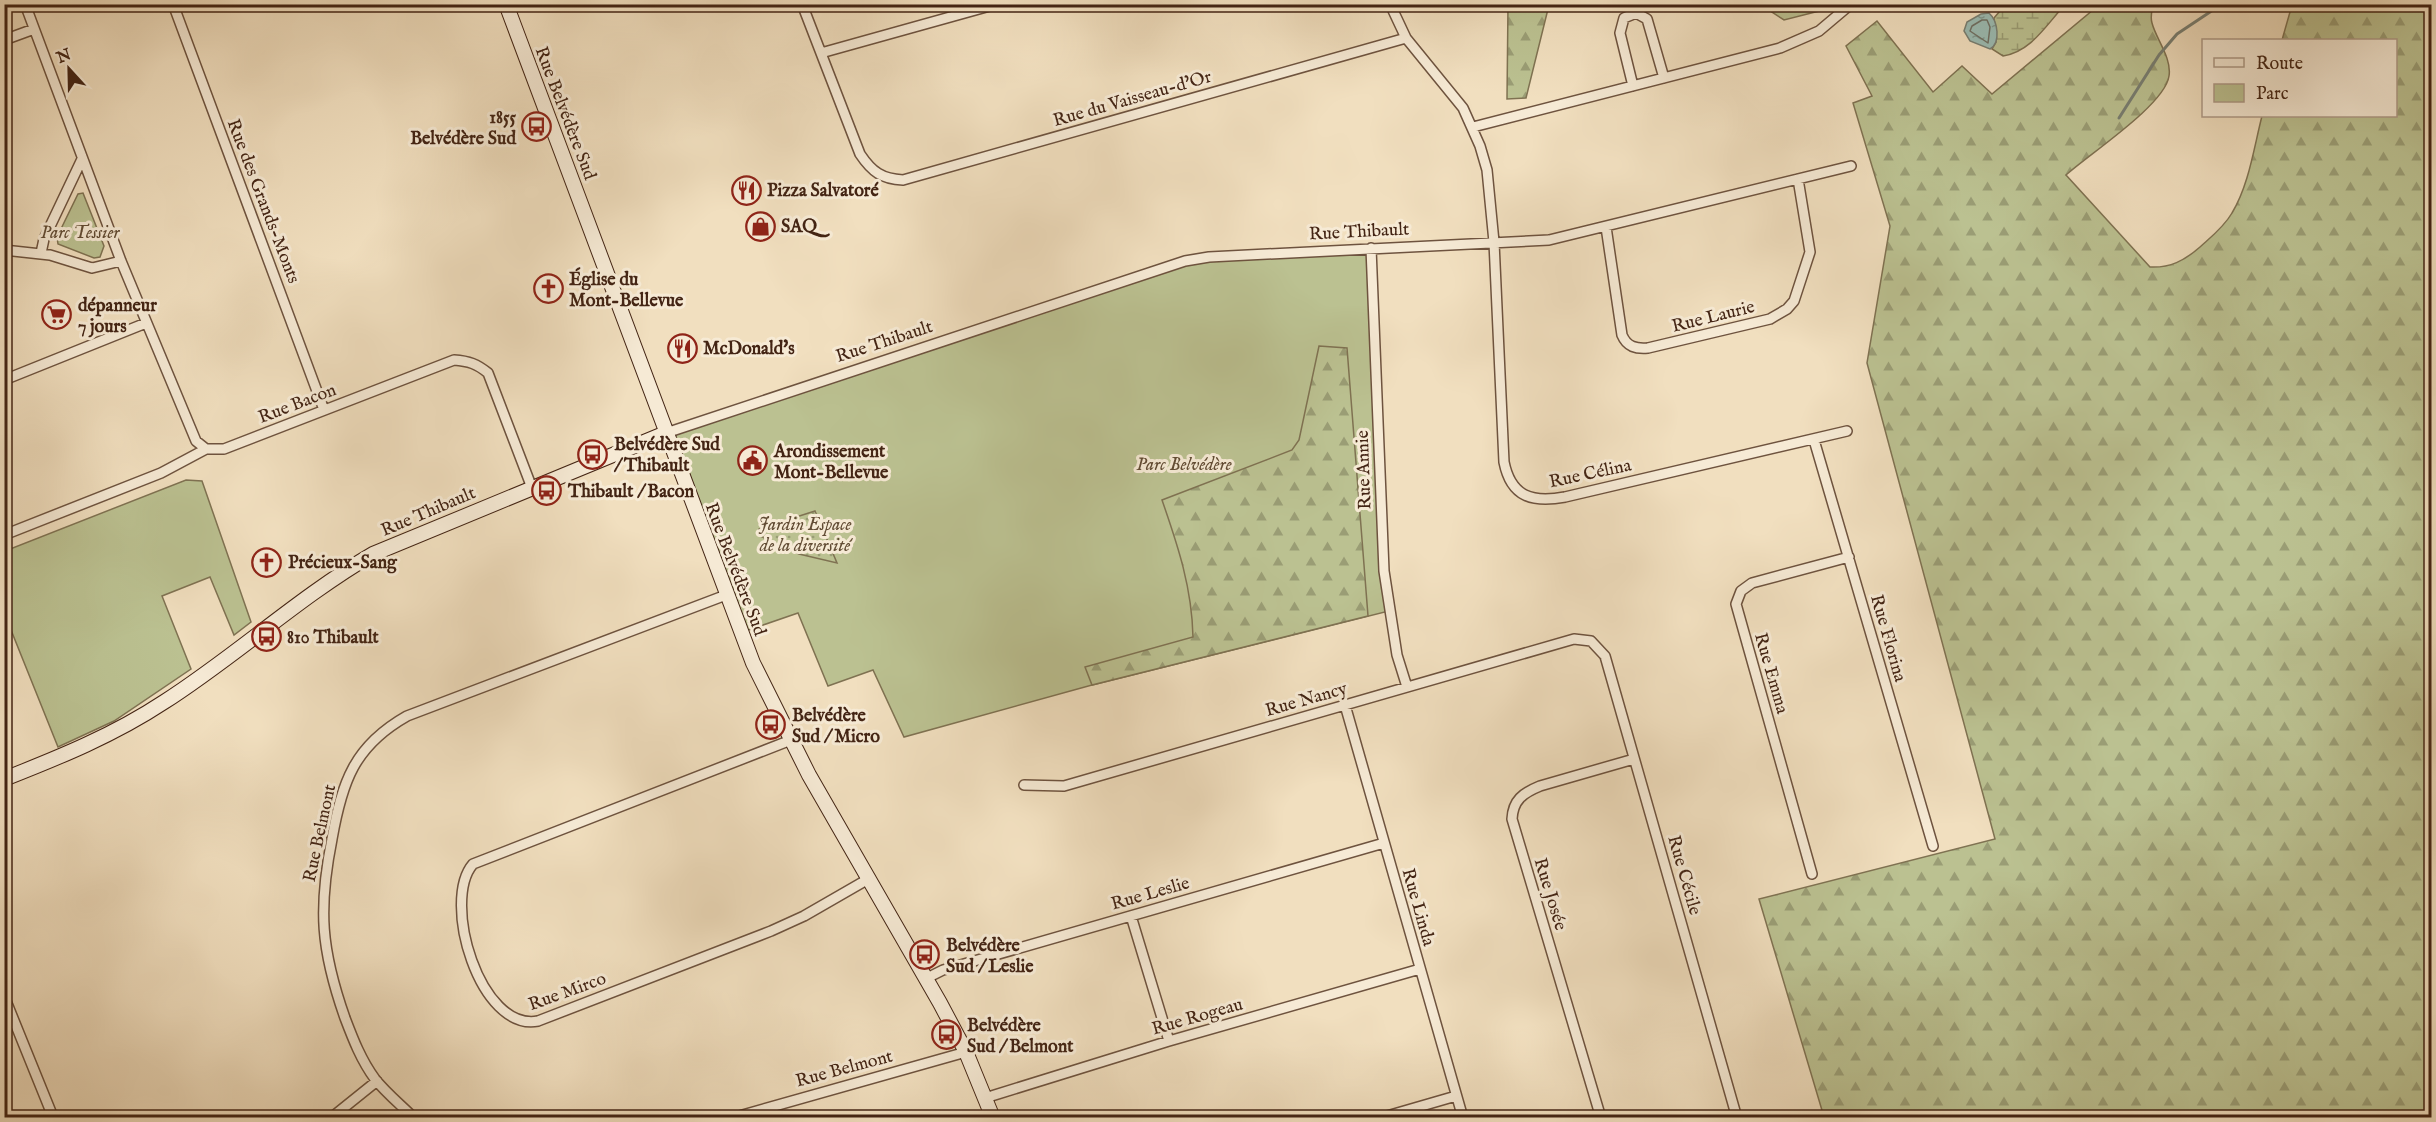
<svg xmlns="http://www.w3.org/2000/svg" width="2436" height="1122" font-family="'IM FELL English',serif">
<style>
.green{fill:#bbc191;stroke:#7f7252;stroke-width:1.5}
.forest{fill:url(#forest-firs);stroke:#7f7252;stroke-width:1.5}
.wetland{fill:url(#wetland-marsh);stroke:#7f7252;stroke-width:1.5}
.garden{fill:url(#garden-dots);stroke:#7f7252;stroke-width:1.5}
.water{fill:url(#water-ripples);stroke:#787f73;stroke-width:1.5}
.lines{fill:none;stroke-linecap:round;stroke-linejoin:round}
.shore{stroke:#6f7064;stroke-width:1.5}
.stream{stroke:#787f73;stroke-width:3}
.street-casing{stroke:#6e533f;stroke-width:12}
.secondary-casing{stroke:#432414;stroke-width:16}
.street{stroke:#f6ead5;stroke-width:9}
.secondary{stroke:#f6ead5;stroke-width:14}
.labels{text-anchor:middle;stroke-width:6;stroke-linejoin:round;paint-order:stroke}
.street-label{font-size:18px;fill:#432414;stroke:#f6ead5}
.poi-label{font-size:18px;font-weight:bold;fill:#432414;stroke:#f6ead5;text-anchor:start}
.park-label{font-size:18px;font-style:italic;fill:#614b33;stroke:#f6ead5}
</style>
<defs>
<pattern id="forest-firs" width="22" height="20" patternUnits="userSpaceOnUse" patternTransform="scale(1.5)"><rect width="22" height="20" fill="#bbc191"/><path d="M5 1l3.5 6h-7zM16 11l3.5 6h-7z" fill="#9a9d75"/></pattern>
<pattern id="wetland-marsh" width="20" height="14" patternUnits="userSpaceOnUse" patternTransform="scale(1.5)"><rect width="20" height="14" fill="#bbc191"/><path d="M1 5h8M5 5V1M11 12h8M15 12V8" fill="none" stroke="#9a9d75"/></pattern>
<pattern id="garden-dots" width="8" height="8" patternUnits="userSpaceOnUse" patternTransform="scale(1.5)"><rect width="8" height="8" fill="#bbc191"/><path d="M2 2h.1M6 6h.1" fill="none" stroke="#9a9d75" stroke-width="1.8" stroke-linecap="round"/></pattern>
<pattern id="water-ripples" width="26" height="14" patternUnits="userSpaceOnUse" patternTransform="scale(1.5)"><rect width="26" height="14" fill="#9bbcb3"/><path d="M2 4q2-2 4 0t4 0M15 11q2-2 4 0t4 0" fill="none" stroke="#809990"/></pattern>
</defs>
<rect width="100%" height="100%" fill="#f1dfbf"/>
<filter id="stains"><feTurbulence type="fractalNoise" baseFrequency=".00333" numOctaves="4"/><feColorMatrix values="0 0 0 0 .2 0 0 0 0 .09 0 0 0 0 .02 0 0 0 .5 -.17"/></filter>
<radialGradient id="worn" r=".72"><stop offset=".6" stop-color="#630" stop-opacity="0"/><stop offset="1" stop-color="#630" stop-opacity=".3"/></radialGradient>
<!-- green -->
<path class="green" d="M83 193 104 246 100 257 94 258 58 244 57 237 78 194Z
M1371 248 1389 611 1092 685 904 737 873 670 828 686 798 613 740 633 666 433 1174 264Z
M186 480 202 481 251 622 234 635 210 577 162 596 191 669 114 721 58 747 5 615V551Z"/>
<!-- forest -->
<path class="forest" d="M1828 4 1831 8 1784 20 1761 5Z
M1508 5H1549L1526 98 1507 99Z
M2099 5H2153C2152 10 2150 17 2152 23 2156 39 2172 58 2169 76 2165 105 2089 154 2066 175L2150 267C2170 268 2184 261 2200 247 2211 237 2224 227 2232 213 2249 185 2254 147 2262 116H2396V40H2282L2292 5H2431V1117H1824L1759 899 1995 839 1867 363 1890 226 1853 103 1872 96 1846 46 1877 21 1933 92 1962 66 1992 94Z
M1319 346 1347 348 1368 616 1092 685 1085 667 1193 637C1192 588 1178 546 1162 500L1292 450 1299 440Z"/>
<!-- wetland -->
<path class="wetland" d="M2005 5H2062V8C2045 27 2030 52 2003 56L1992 49 1996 42 1994 18Z"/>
<!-- garden -->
<path class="garden" d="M815 511 837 563 799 554 758 535 759 529Z"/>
<!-- water -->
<path class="water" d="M1989 13C1998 21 2001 43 1990 49L1970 41 1964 31 1967 22 1981 14Z"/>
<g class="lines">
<!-- shore -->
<path class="shore" d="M1982 20H1987L1990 27 1988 43 1970 31 1972 26Z"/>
<!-- stream -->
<path class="stream" d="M2119 118 2159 55 2177 34 2222 4"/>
<defs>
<path id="street" d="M25 4 121 261 196 441 206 449
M173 4 324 410
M802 4 860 154C872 172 882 179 903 180L1406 38
M1390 4 1406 38 1463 108 1480 146 1487 170 1494 242 1504 462C1511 497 1532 503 1565 497L1847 431
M4 40 34 29
M821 53 997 4
M1633 86 1620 33 1624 18 1636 13 1647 19 1664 78
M1473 127 1780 48 1819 31 1851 4
M1606 227 1622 335C1627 347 1636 349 1648 348L1770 319 1787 309 1794 301 1810 252 1798 179
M1371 248 1384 571 1397 655 1407 687
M4 250 50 255 92 268 121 261
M41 253 44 239 82 159
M4 380 146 323
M666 433 1185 261 1209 257 1549 240 1851 166
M1814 440 1933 846
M4 535 161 473 206 449H224L454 360C469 361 477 364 488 373L532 488
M1345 705 1463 1118
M791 740 473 864C441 901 480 1032 538 1021L771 931 804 916 870 878
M1024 785 1064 786 1574 639 1591 641 1605 656 1737 1118
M1812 874 1736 604 1741 591 1752 583 1849 557
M1131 916 1169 1041
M927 978 943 970 1384 843
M4 996 51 1112 50 1118
M985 1098 1169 1041 1420 969
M331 1118 377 1081
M414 1118C401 1105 386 1093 375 1079 361 1060 353 1039 345 1018 321 950 318 909 332 839 342 782 354 746 407 716L726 595
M732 1118 966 1052
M1380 1118 1456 1096
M1601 1118 1512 819C1513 800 1523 793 1540 786L1634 759"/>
<path id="secondary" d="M506 4 753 663 809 775 940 1003 966 1052 993 1118
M4 779C60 757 114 735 164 702 236 656 299 597 373 554L666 433"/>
</defs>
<!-- street casing -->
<use href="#street" class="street-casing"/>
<!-- secondary casing -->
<use href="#secondary" class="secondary-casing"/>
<!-- street -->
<use href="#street" class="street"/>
<!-- secondary -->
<use href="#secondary" class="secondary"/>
</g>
<!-- icons -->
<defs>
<symbol id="bus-ring" viewBox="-11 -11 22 22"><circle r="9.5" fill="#f6ead5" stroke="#8f2418" stroke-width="1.5"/><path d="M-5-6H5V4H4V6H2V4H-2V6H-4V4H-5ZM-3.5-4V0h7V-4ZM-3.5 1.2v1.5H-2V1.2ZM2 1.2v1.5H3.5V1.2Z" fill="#8f2418"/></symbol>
<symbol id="restaurant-ring" viewBox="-11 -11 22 22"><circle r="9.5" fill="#f6ead5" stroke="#8f2418" stroke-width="1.5"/><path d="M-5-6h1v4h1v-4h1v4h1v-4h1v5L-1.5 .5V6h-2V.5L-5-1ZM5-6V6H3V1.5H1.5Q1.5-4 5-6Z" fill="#8f2418"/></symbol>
<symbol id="shop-ring" viewBox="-11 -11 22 22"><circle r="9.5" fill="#f6ead5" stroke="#8f2418" stroke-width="1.5"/><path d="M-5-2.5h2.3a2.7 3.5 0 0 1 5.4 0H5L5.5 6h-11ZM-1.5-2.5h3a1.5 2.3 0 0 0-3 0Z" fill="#8f2418"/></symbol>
<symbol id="church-ring" viewBox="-11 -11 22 22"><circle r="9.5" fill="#f6ead5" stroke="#8f2418" stroke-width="1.5"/><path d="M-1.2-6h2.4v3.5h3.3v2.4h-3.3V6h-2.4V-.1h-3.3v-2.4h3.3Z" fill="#8f2418"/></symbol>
<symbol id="supermarket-ring" viewBox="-11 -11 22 22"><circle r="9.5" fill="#f6ead5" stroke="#8f2418" stroke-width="1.5"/><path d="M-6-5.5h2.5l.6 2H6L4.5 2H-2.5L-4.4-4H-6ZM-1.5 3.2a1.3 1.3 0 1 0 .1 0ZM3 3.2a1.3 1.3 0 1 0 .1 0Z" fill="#8f2418"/></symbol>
<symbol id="civic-ring" viewBox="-11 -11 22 22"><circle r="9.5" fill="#f6ead5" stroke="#8f2418" stroke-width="1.5"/><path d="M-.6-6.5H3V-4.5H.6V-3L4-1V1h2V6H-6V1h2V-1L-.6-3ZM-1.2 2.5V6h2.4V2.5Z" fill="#8f2418"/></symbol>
</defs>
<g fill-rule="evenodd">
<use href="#bus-ring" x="520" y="110" width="33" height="33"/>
<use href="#restaurant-ring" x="730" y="174" width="33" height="33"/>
<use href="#shop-ring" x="744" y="210" width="33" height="33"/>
<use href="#church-ring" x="532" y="272" width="33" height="33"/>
<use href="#supermarket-ring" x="40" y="298" width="33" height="33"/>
<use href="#restaurant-ring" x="666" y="332" width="33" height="33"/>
<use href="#bus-ring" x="576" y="438" width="33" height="33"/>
<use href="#civic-ring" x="736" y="444" width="33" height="33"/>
<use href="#bus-ring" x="530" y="474" width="33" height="33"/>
<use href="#church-ring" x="250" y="546" width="33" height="33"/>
<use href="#bus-ring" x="250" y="620" width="33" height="33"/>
<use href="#bus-ring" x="754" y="708" width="33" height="33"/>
<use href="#bus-ring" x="908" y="938" width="33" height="33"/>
<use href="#bus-ring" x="930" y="1018" width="33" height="33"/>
</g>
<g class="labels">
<!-- street labels -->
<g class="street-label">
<text transform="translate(1132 98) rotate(-16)" y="6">Rue du Vaisseau-d'Or</text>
<text transform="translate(566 113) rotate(69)" y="6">Rue Belvédère Sud</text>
<text transform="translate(264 201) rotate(69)" y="6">Rue des Grands-Monts</text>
<text transform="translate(1359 231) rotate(-3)" y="6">Rue Thibault</text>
<text transform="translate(1713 316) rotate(-14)" y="6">Rue Laurie</text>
<text transform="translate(884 341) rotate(-18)" y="6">Rue Thibault</text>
<text transform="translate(297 403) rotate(-21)" y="6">Rue Bacon</text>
<text transform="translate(1363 470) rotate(-92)" y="6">Rue Annie</text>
<text transform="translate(1590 473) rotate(-12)" y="6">Rue Célina</text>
<text transform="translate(428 511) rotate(-23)" y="6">Rue Thibault</text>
<text transform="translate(736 569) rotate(69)" y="6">Rue Belvédère Sud</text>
<text transform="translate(1889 638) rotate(74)" y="6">Rue Florina</text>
<text transform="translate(1772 673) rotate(74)" y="6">Rue Emma</text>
<text transform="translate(1306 699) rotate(-16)" y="6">Rue Nancy</text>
<text transform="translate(319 833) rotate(-78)" y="6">Rue Belmont</text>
<text transform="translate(1685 875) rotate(74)" y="6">Rue Cécile</text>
<text transform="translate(1150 893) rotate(-16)" y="6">Rue Leslie</text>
<text transform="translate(1551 894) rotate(73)" y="6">Rue Josée</text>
<text transform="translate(1419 907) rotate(74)" y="6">Rue Linda</text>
<text transform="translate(567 991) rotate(-20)" y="6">Rue Mirco</text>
<text transform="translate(1197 1016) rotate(-16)" y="6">Rue Rogeau</text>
<text transform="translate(844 1068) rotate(-15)" y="6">Rue Belmont</text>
</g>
<!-- poi labels -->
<g class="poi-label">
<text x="516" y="123" text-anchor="end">1855<tspan x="516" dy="21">Belvédère Sud</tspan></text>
<text x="767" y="196">Pizza Salvatoré</text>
<text x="781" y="232">SAQ</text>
<text x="569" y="285">Église du<tspan x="569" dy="21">Mont-Bellevue</tspan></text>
<text x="78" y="311">dépanneur<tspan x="78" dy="21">7 jours</tspan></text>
<text x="703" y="354">McDonald's</text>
<text x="614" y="450">Belvédère Sud<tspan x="614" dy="21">/ Thibault</tspan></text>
<text x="774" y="457">Arondissement<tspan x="774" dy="21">Mont-Bellevue</tspan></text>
<text x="568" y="497">Thibault / Bacon</text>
<text x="288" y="568">Précieux-Sang</text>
<text x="287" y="643">810 Thibault</text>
<text x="792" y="721">Belvédère<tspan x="792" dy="21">Sud / Micro</tspan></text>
<text x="946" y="951">Belvédère<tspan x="946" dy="21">Sud / Leslie</tspan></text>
<text x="967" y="1031">Belvédère<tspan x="967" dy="21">Sud / Belmont</tspan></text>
</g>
<!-- park labels -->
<g class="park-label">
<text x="80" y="238">Parc Tessier</text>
<text x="1184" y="470">Parc Belvédère</text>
<text x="805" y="530">Jardin Espace<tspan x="805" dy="21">de la diversité</tspan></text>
</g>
</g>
<!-- margin -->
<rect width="2436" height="1122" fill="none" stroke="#f1dfbf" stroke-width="24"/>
<rect x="6" y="6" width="2424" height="1110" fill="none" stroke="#432414" stroke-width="3"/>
<rect x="12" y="12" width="2412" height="1098" fill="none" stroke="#432414" stroke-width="1.5"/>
<!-- legend -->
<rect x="2202" y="39" width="195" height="78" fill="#f6ead5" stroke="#ae9b88" stroke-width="1.5"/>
<rect x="2214" y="58" width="30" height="9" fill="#f6ead5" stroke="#ae9b88" stroke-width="1.5"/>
<text x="2256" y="69" font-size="18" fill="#432414">Route</text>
<rect x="2214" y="84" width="30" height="18" fill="#bbc191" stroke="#ae9b88" stroke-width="1.5"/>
<text x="2256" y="99" font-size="18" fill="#432414">Parc</text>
<!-- north arrow -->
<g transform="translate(69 69) rotate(338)" stroke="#f6ead5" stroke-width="4.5" paint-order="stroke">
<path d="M0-4.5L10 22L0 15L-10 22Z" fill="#432414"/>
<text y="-9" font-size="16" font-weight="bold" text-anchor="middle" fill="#432414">N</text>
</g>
<rect width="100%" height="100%" filter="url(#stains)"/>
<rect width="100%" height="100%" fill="url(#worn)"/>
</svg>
